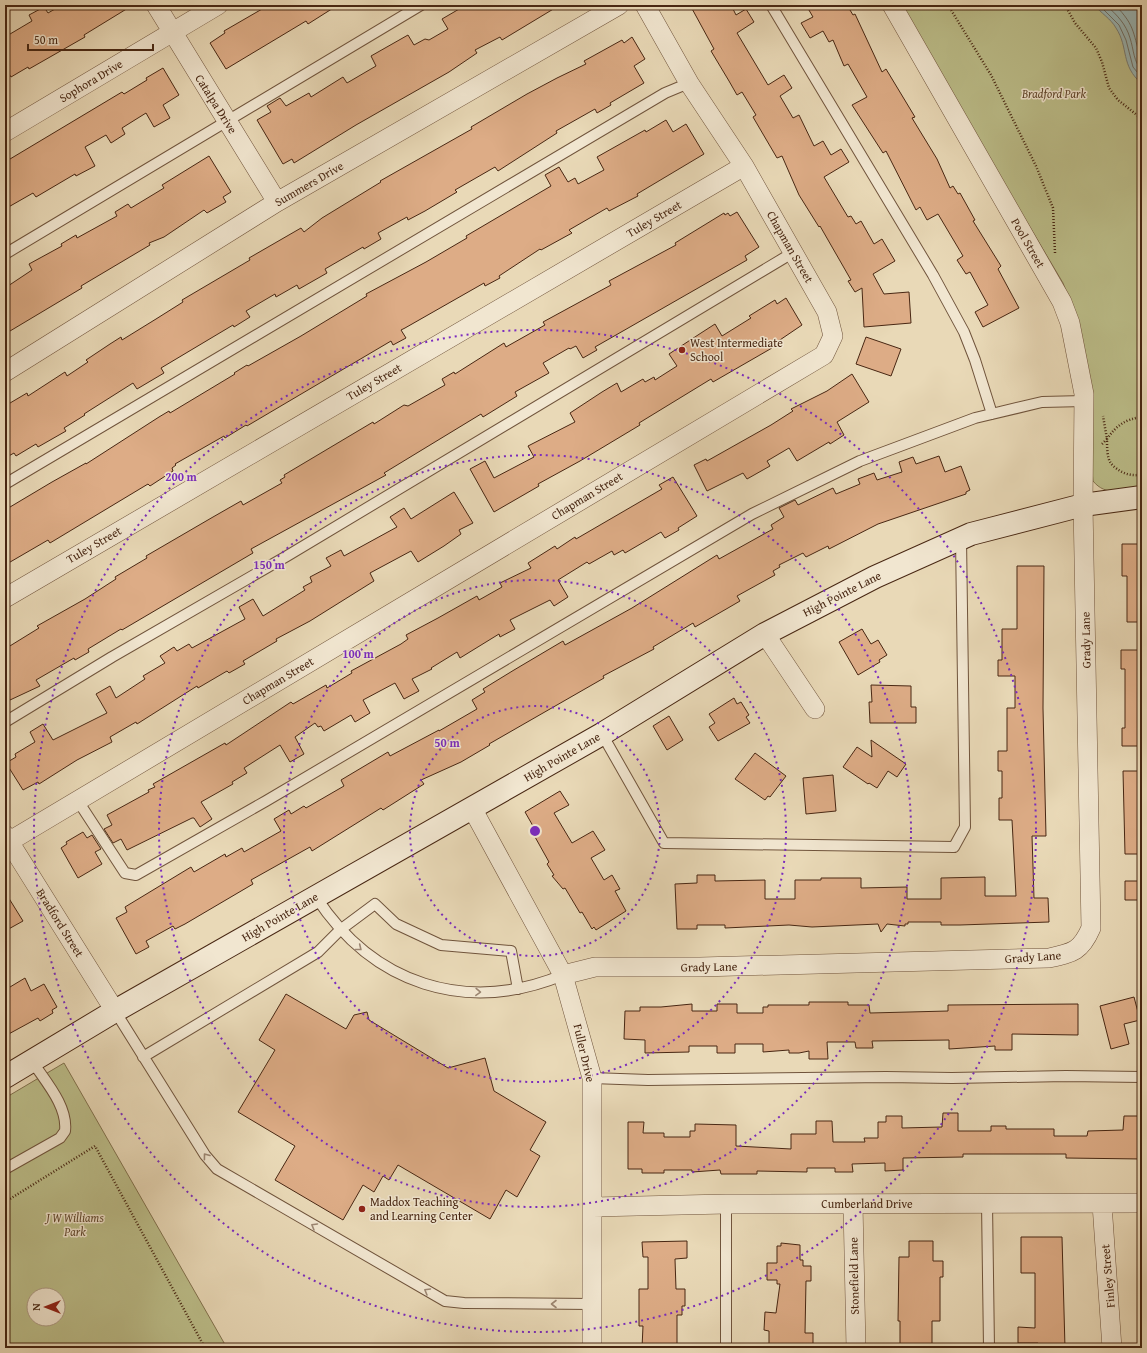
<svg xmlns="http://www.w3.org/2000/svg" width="1147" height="1353" font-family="'Gentium Book Plus',serif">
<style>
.green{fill:#bcbe8a;stroke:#82724e;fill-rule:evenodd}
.water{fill:#9ab8b8;stroke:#797e76}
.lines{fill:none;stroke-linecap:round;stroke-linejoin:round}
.shore{stroke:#717066;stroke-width:1}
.building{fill:#ddac86;stroke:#482713}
.lane-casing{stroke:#70543c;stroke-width:12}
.street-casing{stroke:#70543c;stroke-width:20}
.secondary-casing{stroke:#482713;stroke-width:24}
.path{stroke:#482713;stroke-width:2.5;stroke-dasharray:1 2;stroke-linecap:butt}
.lane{stroke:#f1e6d0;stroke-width:10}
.street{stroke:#f1e6d0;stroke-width:19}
.secondary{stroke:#f1e6d0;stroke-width:22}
.oneway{stroke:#9c8672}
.ring{fill:none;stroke:#7b2cbf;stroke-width:2;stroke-dasharray:2 4}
.poi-dot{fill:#8f2418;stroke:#f1e6d0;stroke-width:1.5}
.labels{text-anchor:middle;stroke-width:3;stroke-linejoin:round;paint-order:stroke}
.street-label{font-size:12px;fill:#482713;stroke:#f1e6d0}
.park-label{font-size:12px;font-style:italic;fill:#5f452b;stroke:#f1e6d0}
.poi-label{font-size:12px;fill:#482713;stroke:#f1e6d0;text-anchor:start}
.centre{fill:#7b2cbf;stroke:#f1e6d0;stroke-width:2}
.ring-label{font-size:12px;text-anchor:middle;font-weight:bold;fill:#7b2cbf;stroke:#f1e6d0;stroke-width:3;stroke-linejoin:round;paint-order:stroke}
</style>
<rect width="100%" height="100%" fill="#e9d9b7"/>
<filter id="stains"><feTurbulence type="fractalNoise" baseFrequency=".005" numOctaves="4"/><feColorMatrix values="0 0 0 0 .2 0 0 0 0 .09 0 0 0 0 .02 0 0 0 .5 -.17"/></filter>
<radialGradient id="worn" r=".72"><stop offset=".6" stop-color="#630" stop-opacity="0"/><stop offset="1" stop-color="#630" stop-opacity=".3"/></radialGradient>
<!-- green -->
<path class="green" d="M898 5H1142V490C1123 490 1106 497 1093 481L1078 322 1063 283Z
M64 1063 227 1348H5V1098ZM34 1295H58V1319H34Z"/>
<!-- water -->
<path class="water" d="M1094 5H1142V84C1120 65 1129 48 1116 28 1111 19 1101 13 1094 5Z"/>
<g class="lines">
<!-- shore -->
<path class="shore" d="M1099 5 1119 25 1126 40 1133 67 1142 78
M1106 5C1117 15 1126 24 1130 38 1134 50 1133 61 1142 71
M1115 5C1137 27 1132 34 1142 61"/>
</g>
<!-- building -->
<path class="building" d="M62 5H133L84 35 85 37 29 69 28 67 11 77 5 67V37L32 21 29 15 44 7 48 13Z
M269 5H338L308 24 306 21 226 69 210 43 225 33 224 31Z
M466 5H560L502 40 500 37 475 50 477 53 449 72 356 125 294 163 292 159 283 164 257 120 271 112 267 106 280 98 286 106 309 93 311 97 343 77 347 83 376 66 371 56 408 35 414 45 425 39 429 40 448 29 442 19Z
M690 5H731L736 15 746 9 754 22 737 33 768 85 784 75 792 88 780 96 793 118 799 115 814 146 823 141 831 155 841 149 849 162 824 177 848 217 851 216 856 224 861 221 874 244 882 239 895 261 873 274 884 294 909 292 911 323 864 327 862 288 855 292 848 281 851 280 820 226 819 227 799 195 782 156 777 158 753 117 756 115 742 92 737 95 729 81 711 51 714 49Z
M806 5H847L853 15 855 14 882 72 886 69 915 117 912 118 937 159 950 188 953 186 958 194 960 193 975 220 973 221 1001 266 998 269 1019 308 983 327 975 312 988 305 970 272 966 274 957 260 963 256 938 214 927 220 920 207 916 210 886 151 883 153 852 105 867 97 848 64 844 66 833 40 829 42 823 31 810 38 801 23 813 17Z
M632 37 645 59 634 66 644 83 610 103 611 105 597 113 595 109 556 131 557 133 498 171 495 167 455 190 457 192 425 211 408 220 407 217 378 233 381 239 364 249 363 247 325 269 327 273 299 289 297 285 276 297 275 294 246 311 250 317 234 327 233 325 161 368 164 373 137 389 133 383 84 414 85 415 64 428 66 431 38 447 36 444 16 456 14 453 5 458V406L27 393 28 396 65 372 67 376 88 362 86 360 110 344 121 337 122 340 156 319 183 302 182 300 250 260 249 258 301 228 304 232 322 218 381 182 380 181 472 129 471 127 527 94 557 78 586 64 584 61 622 40 624 43Z
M163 68 179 95 163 105 170 118 154 127 146 113 122 128 125 134 111 143 106 135 85 147 95 166 76 176 75 174 36 197 33 193 5 209V162L122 92 124 94 147 80 146 78Z
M666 120 673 132 686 124 704 154 637 194 638 196 609 211 607 208 569 230 572 233 541 250 540 249 499 276 500 278 485 286 484 283 405 328 401 330 406 338 393 345 391 341 247 426 246 425 225 438 224 436 175 464 176 465 172 468 173 471 150 486 148 484 50 543 48 540 5 565V510L52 482 86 463V464L159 417 169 411 170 413 235 374 234 373 247 365 248 366 301 336 367 296 366 294 426 262 467 238 466 236 551 186 545 175 559 167 568 182 575 178 578 184 604 170 597 157 645 130 646 132Z
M209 156 231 192 223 197 226 202 207 213 204 210 164 237 149 243 150 245 81 286 82 288 5 334V288L32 270 29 264 62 246 61 244 76 235 77 238 117 216 115 212 128 204 131 208 164 188 162 185Z
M737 212 759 247 745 256 747 260 595 347 597 350 583 358 576 346 570 349 569 348 543 363 549 373 515 392 517 396 483 417 481 414 384 473 386 475 251 549 253 553 122 630 121 629 88 649 89 652 75 660 74 658 36 680 40 686 10 700 5 691V649L39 628 37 626 85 599 116 579 115 577 147 558 146 556 213 517 241 501 243 505 282 483 280 480 285 477 284 475 373 422 374 424 404 405 408 406 445 385 442 379 454 372 455 374 504 343 506 347 545 325 543 322 611 285 609 281 676 245 675 243 724 213 725 215 728 213 730 216Z
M786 298 802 325 771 346 772 348 713 382 711 379 639 423 640 425 580 461 538 484 539 486 494 512 470 469 485 461 494 478 534 457 528 446 575 422 570 413 602 392 617 383 621 392 643 379 645 382 654 377 655 380 677 366 669 354 701 333 715 324 722 336 751 318 749 316 775 300 777 304Z
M866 337 901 349 891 376 856 364Z
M852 374 869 402 837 422 844 435 830 444 829 442 797 461 789 448 767 461 770 466 747 479 743 473 707 491 694 465 706 459 707 461 771 425 793 411 791 409 827 391Z
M939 456 945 472 961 466 970 490 966 492V494L878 524 829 549 828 546 806 557 803 553 779 565 780 567 773 571 775 575 737 596 740 601 728 608 695 627 693 623 653 647 654 649 603 676 604 678 489 744 490 745 461 762 421 780 424 784 383 810 381 808 312 851 310 847 251 880 253 884 185 924 175 929 173 926 146 941 149 947 136 954 116 918 127 912 125 907 191 867 194 872 225 854 226 857 242 848 244 852 281 831 274 819 289 810 291 814 304 806 306 808 344 786 341 780 388 752 390 756 439 730V731L477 709 472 700 485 692 483 689 514 670 563 641 565 645 632 608 717 555 719 559 773 529 771 525 784 517 779 508 795 500 798 505 833 488 836 494 860 484 858 479 874 473 877 480 902 472 899 462 913 457 916 464Z
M673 477 697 516 678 528 679 530 665 538 661 532 625 553 623 550 614 555 612 551 589 564 587 562 558 580 568 597 554 606 550 600 510 620 515 629 500 637 499 634 460 658 457 652 431 668 432 669 412 679 419 691 404 699 395 683 363 700 370 713 355 722 351 715 324 731 321 726 318 727 315 723 295 737 304 754 290 762 280 745 244 768 247 773 232 782 233 784 201 802 212 819 200 827 194 818H192L127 850 121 839 113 843 104 829 112 825 107 815 149 792 148 790 155 787 153 784 225 743 226 745 291 702 293 704 326 685 327 688 352 673 351 671 401 644 408 639 406 635 438 618 477 596 479 600 502 587 500 583 531 568 528 563 555 546 557 549 575 537 576 539 662 489 659 485Z
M454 492 473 523 459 530 461 534 444 546 418 562 411 551 370 573 374 581 310 621 276 639 277 641 243 661 245 664 229 673 227 671 198 688 197 686 137 724 136 722 110 737 112 742 77 760 39 784 38 782 23 790 6 763 16 757 15 754 35 742 30 732 43 724 53 740 107 713 96 694 110 686 116 698 145 679 143 676 165 663 160 656 174 647 177 651 189 644 192 648 245 619 239 607 253 599 263 616 305 590 303 587 312 582 310 577 331 566 326 558 341 550 344 556 397 527 390 517 404 508 411 519Z
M1122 544H1142V622H1127V576H1122Z
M1017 566H1044L1043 708 1046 836H1032L1034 898H1048L1049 922 960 925H941V922H908V924H905V926L887 924 881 932 878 924 812 927 789 925 725 928V925H697V929H677L675 884 697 883V875H715V881L765 880V899H795V880H821V878H861V888L907 887V899H941V878L985 877V896H1016L1012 820H999V798H1002V771H998V751H1007V708H1015V676H998V660H1002V629H1017Z
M862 629 871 644 878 640 887 655 879 660 880 662 858 675 839 642Z
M1121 650H1142V746H1122V728H1125V669H1121Z
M871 685 911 686V707H916V723H870L869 702H872Z
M734 698 737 704 741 702 749 715 746 717 750 723 718 741 709 727 715 723 709 714Z
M669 716 683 740 667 750 653 726Z
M871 740 906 764 897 777 888 771 877 788 869 783 868 784 843 767 857 747 872 757Z
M755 753 786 776 770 797 768 796 765 800 735 779Z
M1123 771H1142V854H1125Z
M833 775 836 811 806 814 803 778Z
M560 791 569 805 554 813 572 843 593 831 605 850 591 858 604 880 612 875 620 889 615 891 626 911 596 930 594 927 592 929 582 912 580 913 565 888 563 889 552 876 554 875 547 864 549 862 530 828 533 826 525 812Z
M83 832 87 838 92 835 101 849 95 852 102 864 78 878 61 848 67 844 66 842Z
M1125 881H1142V900H1125Z
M5 892 23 921 5 931Z
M25 978 31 991 44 984 57 1007 52 1010 53 1013 40 1021 38 1018 5 1036V990Z
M286 994 346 1029 354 1015 367 1012 369 1020 448 1068 485 1058 494 1091 546 1122 530 1150 540 1156 517 1197 506 1190 490 1219 398 1165 389 1180 383 1176 374 1192 363 1185 343 1220 275 1180 295 1146 238 1112 275 1050 259 1040Z
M1134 997 1140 1020 1124 1024 1129 1044 1111 1049 1100 1006Z
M809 1002H848V1005H869L870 1013 948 1011V1005L1078 1004V1035L1012 1034V1050H995V1046L949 1049V1040L872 1041 873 1048H856L855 1042H827L828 1059H809V1051L799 1053H789V1050L763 1052V1044H735V1053H717V1046H689V1052L645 1053V1040L624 1039 625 1011H640V1007H661L692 1004V1011H717V1004H737V1013H763V1007H768V1005H809Z
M943 1113H958V1131H991V1126H1006V1129H1054V1136H1087L1088 1131 1123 1130 1124 1116H1142V1159L1066 1158V1154H963V1157L903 1158V1170L885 1171V1163L852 1164 853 1172H835V1168H807V1172L757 1171V1174H721L720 1170 692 1172V1170H664V1173H642V1169H628V1122H644L643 1133H664V1137H690V1131H695V1124L736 1125V1146L791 1149V1134H816V1121H832L833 1142H865L864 1138H878V1122H886V1116H902V1128L942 1127Z
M1021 1237H1062L1065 1348H1038V1343H1018V1327L1035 1328V1273H1021Z
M687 1241V1258L675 1259 676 1289H685V1306H682V1315H677V1348H642L643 1326H639V1289H648V1257H643L642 1242Z
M909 1241H933V1261H943V1277H940V1321H932V1348H900V1321H898L899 1257H909Z
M781 1243 800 1245V1260H803V1266H811V1281H806L805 1333H813V1348H769V1331L764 1330 765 1312 776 1313 780 1284H777V1280H767V1263H777V1246H781Z"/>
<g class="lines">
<defs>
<path id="lane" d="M771 5 933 275 964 332 975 360 992 414
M5 254 421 5
M5 484 665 93 689 83
M5 722 112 657 287 556 794 252
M602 734 664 843 954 847 965 827 961 538
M78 801 125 873 136 875 266 801 752 514 860 461 975 418 1042 402 1084 401
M316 897C373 984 465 1015 563 975
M115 1011 205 1155 217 1169 445 1301 464 1303 593 1304
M143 1057 318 952 340 930 375 904 396 924 441 945 511 951 518 989
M592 1078 648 1080 886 1077 952 1078 1066 1076 1142 1077
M5 1169 60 1138 65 1131C68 1106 45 1081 32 1061
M987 1203 989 1348
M726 1348V1204"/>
<path id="street" d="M156 5 277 202
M5 132 218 5
M5 372 277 202 619 5
M5 598 744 166
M765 634 815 709
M472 808 563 975 592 1078V1348
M5 835 115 1011
M5 844 824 355 833 336 827 312 744 166 689 83 645 5
M563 975 595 967H700L1049 958C1073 953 1081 951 1091 928L1083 505 1084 394 1070 323 1062 302 892 5
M853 1204 856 1348
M1102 1204 1112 1348
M593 1207 726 1204 1142 1203"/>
<path id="secondary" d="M5 1077 115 1011 602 734 765 634 875 577 971 534 1083 505 1142 497"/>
</defs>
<!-- lane casing -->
<use href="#lane" class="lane-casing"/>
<!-- street casing -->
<use href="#street" class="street-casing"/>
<!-- secondary casing -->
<use href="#secondary" class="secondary-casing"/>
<!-- path -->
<path class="path" d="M948 5 991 75 1036 166 1053 208 1055 253
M1065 5 1075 23 1096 48 1102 62 1109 88 1118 100 1142 119
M1142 417C1125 419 1116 426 1107 439 1107 446 1107 456 1110 462 1116 471 1131 478 1142 474
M1102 444 1107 439 1103 416
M5 1202 95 1146 205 1348"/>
<!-- lane -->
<use href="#lane" class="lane"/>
<!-- street -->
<use href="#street" class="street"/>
<!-- secondary -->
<use href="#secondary" class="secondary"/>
</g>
<!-- one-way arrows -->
<defs><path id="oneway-chevron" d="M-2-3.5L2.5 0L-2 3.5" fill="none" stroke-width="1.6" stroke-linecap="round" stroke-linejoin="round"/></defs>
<g class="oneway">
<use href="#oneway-chevron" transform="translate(359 948) rotate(39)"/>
<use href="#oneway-chevron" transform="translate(478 992) rotate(2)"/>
<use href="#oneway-chevron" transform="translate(206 1156) rotate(-127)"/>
<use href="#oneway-chevron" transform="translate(314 1226) rotate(-150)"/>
<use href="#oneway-chevron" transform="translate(427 1291) rotate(-150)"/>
<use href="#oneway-chevron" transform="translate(554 1304) rotate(-180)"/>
</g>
<!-- distance rings -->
<g class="ring">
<circle cx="535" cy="831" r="125"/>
<circle cx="535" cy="831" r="251"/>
<circle cx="535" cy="831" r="376"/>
<circle cx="535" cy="831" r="501"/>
</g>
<!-- markers -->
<g class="poi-dot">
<circle cx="682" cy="350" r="4"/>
<circle cx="362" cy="1209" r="4"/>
</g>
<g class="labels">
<!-- street labels -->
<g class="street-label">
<text transform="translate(91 81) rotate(-31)" y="4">Sophora Drive</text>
<text transform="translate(216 104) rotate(58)" y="4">Catalpa Drive</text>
<text transform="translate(309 184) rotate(-30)" y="4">Summers Drive</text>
<text transform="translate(654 219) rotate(-30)" y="4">Tuley Street</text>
<text transform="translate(1028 243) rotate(60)" y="4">Pool Street</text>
<text transform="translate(790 247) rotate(60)" y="4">Chapman Street</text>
<text transform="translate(374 382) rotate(-30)" y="4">Tuley Street</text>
<text transform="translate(587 496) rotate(-31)" y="4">Chapman Street</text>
<text transform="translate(94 545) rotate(-30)" y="4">Tuley Street</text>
<text transform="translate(842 594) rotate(-27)" y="4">High Pointe Lane</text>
<text transform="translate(1086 640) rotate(-91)" y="4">Grady Lane</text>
<text transform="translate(278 681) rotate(-31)" y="4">Chapman Street</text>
<text transform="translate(562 757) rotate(-30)" y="4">High Pointe Lane</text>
<text transform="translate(280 917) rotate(-30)" y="4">High Pointe Lane</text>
<text transform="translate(60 923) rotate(58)" y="4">Bradford Street</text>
<text transform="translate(1033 957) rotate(-4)" y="4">Grady Lane</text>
<text transform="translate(709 967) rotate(-1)" y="4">Grady Lane</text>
<text transform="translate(584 1053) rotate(77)" y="4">Fuller Drive</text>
<text x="867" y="1208">Cumberland Drive</text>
<text transform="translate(854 1276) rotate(-91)" y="4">Stonefield Lane</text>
<text transform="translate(1108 1276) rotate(-95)" y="4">Finley Street</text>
</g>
<!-- park labels -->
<g class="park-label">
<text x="1054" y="98">Bradford Park</text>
<text x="75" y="1222">J W Williams<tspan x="75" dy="14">Park</tspan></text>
</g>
<!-- poi labels -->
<g class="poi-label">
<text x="690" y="347">West Intermediate<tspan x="690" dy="14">School</tspan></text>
<text x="370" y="1206">Maddox Teaching<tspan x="370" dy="14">and Learning Center</tspan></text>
</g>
</g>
<circle cx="535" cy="831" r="6" class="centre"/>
<g class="ring-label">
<text x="181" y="481">200 m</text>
<text x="269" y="569">150 m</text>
<text x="358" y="658">100 m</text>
<text x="447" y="747">50 m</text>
</g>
<!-- margin -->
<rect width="1147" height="1353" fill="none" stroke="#e9d9b7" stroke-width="20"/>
<rect x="6" y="6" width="1135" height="1341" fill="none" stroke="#482713" stroke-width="2"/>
<rect x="10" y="10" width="1127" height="1333" fill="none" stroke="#482713"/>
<!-- north arrow -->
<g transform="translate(46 1307) rotate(270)"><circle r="19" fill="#f1e6d0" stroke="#ad9a84"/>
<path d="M0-3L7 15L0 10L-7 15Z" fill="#8f2418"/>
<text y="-6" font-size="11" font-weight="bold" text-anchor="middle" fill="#482713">N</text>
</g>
<!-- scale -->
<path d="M28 44v6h125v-6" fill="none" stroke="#482713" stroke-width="2"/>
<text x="34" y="44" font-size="12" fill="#482713" stroke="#f1e6d0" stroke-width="3" paint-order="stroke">50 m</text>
<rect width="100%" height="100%" filter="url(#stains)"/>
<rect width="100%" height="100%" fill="url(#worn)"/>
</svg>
